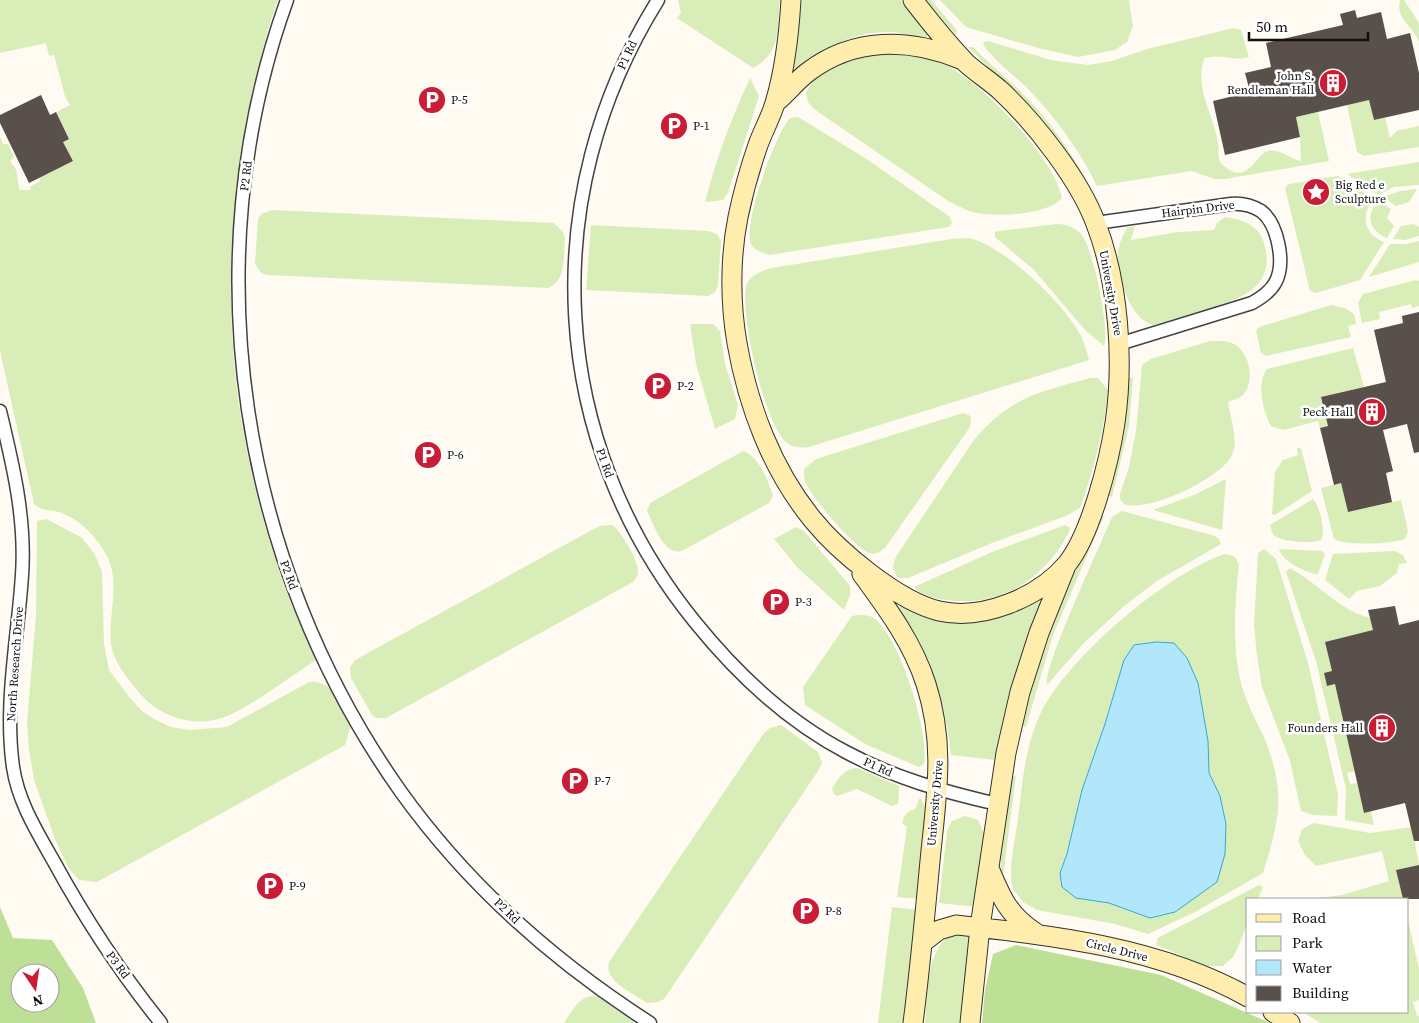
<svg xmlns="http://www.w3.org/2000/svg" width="1419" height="1023" font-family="'Source Serif 4',serif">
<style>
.green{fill:#d9edb8}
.forest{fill:#bedf96;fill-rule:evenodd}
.water{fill:#b2e7fb;stroke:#34a7d7}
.building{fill:#594f4b}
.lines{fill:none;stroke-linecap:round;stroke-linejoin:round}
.street-casing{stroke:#424242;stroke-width:15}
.secondary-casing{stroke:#313131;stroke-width:21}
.street{stroke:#fff;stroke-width:12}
.secondary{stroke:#ffedad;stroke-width:19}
.labels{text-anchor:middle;stroke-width:5;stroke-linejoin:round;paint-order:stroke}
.street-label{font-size:12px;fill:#0f0f0f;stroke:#fff}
.poi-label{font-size:12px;fill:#0f0f0f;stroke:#fff;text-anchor:start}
</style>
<rect width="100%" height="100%" fill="#fffbf2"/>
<!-- green -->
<path class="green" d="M0 0H278C269 23 264 45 258 69 225 200 221 343 252 474 260 512 272 551 285 587 293 612 306 636 316 660 291 676 248 709 222 718 190 728 156 715 137 690 127 678 113 660 111 644 108 617 120 584 108 558 98 538 80 519 59 512 50 510 41 511 34 504L0 351V136L3 144H8L14 156 10 162C20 170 16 180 20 190H30L31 186 40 181 39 178 73 161 63 142 69 138 56 112 70 105 65 96 54 55 49 56 46 43 0 53Z
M678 0H780C777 28 782 53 753 68L677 18 681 13Z
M802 0H901L928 33 927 37C916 38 904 33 892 32 853 31 826 47 797 71L793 67Z
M925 0H931L957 30 956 35Z
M940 0H1129L1133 26 1127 42 1115 50 1078 57 1038 48 966 27Z
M1400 0H1404L1419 23V42C1413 26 1395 19 1400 0Z
M1234 28 1241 30 1249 57C1233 62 1219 52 1204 59 1194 89 1214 115 1218 143 1219 150 1217 156 1220 162 1247 190 1254 155 1268 151 1279 148 1291 159 1301 161L1300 137 1296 117 1318 112 1329 161 1225 179H1215L1191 171 1097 186C1080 151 1057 120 1031 92 1021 81 986 54 983 43L988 41 1051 60 1088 65 1112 61 1147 49Z
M968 47H973C990 65 1010 80 1027 98 1053 125 1075 157 1091 190L1089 194 1039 118Z
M900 50C917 55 935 59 951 68 987 89 1053 156 1062 198 1047 216 990 218 969 211 962 208 955 204 948 201L814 109 808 102 806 92 816 77 847 58Z
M750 78 759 96 728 193 723 200 705 202C716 159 731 119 750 78Z
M1369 100 1374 120 1385 118 1390 138 1397 131 1419 126V147L1364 156 1357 152 1347 105Z
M798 117 865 158 950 217 952 223 949 227 769 255C763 253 756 251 752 246 740 229 776 133 790 118Z
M1419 162V185L1393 187 1379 195 1347 174Z
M1338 176 1374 199C1360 215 1364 234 1384 242L1360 280 1316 293 1310 291 1285 188 1289 184 1320 179 1318 186 1312 187 1309 192 1312 198 1317 199 1323 194 1321 188 1323 178Z
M1417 189 1409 202 1396 206 1383 197 1400 191Z
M1378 201 1391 209 1387 218 1394 226 1387 238C1369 231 1365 215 1378 201Z
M272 210 554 223 563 232 565 238C563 255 567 281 548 288L267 275 261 273 255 264 258 219 261 214Z
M1225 217C1243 220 1258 224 1264 243 1277 289 1239 299 1205 310 1187 315 1170 320 1153 325 1129 317 1120 282 1118 258 1117 248 1122 237 1127 228L1135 226 1131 240 1178 232 1214 230 1217 223Z
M1057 224C1065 224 1075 227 1081 234 1093 247 1110 329 1104 346L1085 330 1034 270 995 237V232L999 231Z
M1414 224 1419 227V236L1405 240 1393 239 1401 226Z
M591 225 708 231 717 234 721 241 718 286 715 292 708 296 586 290Z
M969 238C1005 246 1066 305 1082 338 1085 345 1087 353 1089 360L809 447C802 448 794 448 787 443 765 427 738 309 747 284 751 274 764 270 772 268L951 239Z
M1419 241V262L1369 277 1390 244H1406Z
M1416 280 1419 281V306L1412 308 1411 304 1379 312 1380 319 1362 323 1358 303 1363 294Z
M1331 305 1345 308 1354 314 1356 324 1348 326 1351 337 1266 356 1261 353 1256 331 1259 327Z
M690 324H713L720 331 725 364 738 405 735 419 715 429 696 364Z
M1210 341C1218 341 1227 340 1234 344 1250 352 1256 383 1242 396 1238 399 1232 400 1228 402 1230 417 1239 440 1232 455 1221 479 1147 513 1124 504L1120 499V494L1129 467 1136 431 1142 365 1151 359Z
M1353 348 1364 387 1321 397 1328 426 1320 428 1318 421 1283 430 1271 426C1263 412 1256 383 1267 369Z
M1090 378H1098L1108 390C1104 431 1094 469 1080 508L1066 516 992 543 908 578H899C891 570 892 565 897 555L974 440C1012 396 1037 393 1090 378Z
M1129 378H1133L1129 426 1112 497 1108 495 1123 435Z
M963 413 969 415 971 418 970 427 885 548C881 551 877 554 872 554 857 552 813 498 806 484 804 479 804 475 804 469L816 459Z
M1297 448H1301L1312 491 1275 515 1272 514 1275 472 1283 460 1298 455Z
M743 451C758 455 769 482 773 496L769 503 682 551C663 556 654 524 647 511L650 503Z
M1226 479 1222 530 1153 510 1194 495Z
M1341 483 1348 512 1401 500 1408 531 1405 539C1393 544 1344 546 1334 539L1321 488Z
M1313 499C1320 506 1326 532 1321 540 1310 544 1282 542 1273 535L1270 525Z
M1122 511 1215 536 1219 539 1221 544 1157 581 1124 606 1083 644 1047 685C1042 669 1102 542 1112 517Z
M1104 516 1053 635 1026 727 1022 726C1040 653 1068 587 1098 519Z
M46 519 81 537 94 553 102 571 104 644 109 670 130 698 143 712 156 720 171 727 189 730 227 727 309 682C333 678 341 708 351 725L345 745 97 882 79 880 69 869 55 839 34 780 29 749 27 723 36 615 37 521Z
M612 525C620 529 639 562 638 571 638 576 636 578 633 582L386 718H376L372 715 351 678 350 667 355 660 592 530 600 526Z
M1065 525 1070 528 1069 532C1045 579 1000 608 946 600 936 599 920 595 914 587L992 552Z
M796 527 804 531 850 586V595L844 610 797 567 774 539Z
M1264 549 1276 559 1308 663 1338 795 1337 816 1313 815 1301 811 1290 761 1262 687 1257 656 1254 625 1258 553Z
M1279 549 1322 551 1325 554 1318 574H1315C1304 571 1283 562 1279 549Z
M1395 551 1403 555 1407 563 1399 564 1397 573 1380 586 1357 591 1349 599 1325 580 1333 554Z
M1224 554 1234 556 1239 564C1235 602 1232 641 1240 679 1245 702 1257 721 1266 742 1286 795 1279 821 1263 873L1195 912 1148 934 1115 924 1037 910 1023 902 1013 889C1007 868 1016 839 1018 818 1022 785 1025 748 1039 717 1064 660 1165 575 1224 554Z
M1290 568C1318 583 1339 611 1371 618L1375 630 1325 642 1332 671 1324 674 1327 686 1335 684 1355 771 1347 773 1350 784 1357 783 1365 813 1371 811 1374 825 1345 820 1346 789 1316 661 1286 572Z
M1039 597 1042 599 1041 604C1022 655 1007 706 996 760L951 755C947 717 938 677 920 643 914 631 902 618 899 605L926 614Z
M858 615C865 615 871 615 876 620 900 639 930 734 924 764L919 767 865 744 805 705 803 687 852 616Z
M781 725 818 752 822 763 818 771 664 999 658 1002 647 1003C634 994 603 981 609 962L764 733 770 728Z
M857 768 899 786 898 804 892 806 857 789 837 796 834 794 832 789C838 778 845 768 857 768Z
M1016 775 1003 876H1001V853L1010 788 1011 778Z
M920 797 928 812 921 899 897 897 907 827 902 823C904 815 907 811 915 809Z
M965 816 978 820 985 835 977 907 939 903 947 831 952 821Z
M1314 823 1370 833 1412 827 1419 865 1396 870 1403 899H1311L1342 895 1389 881 1382 851 1316 866 1305 855 1298 841 1302 829Z
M1259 885 1263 887 1258 899H1248V923L1234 956 1223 966H1207L1156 945 1158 938Z
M892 907 920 910 906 1023H878Z
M1408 920 1419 969V1000L1413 1002 1417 1016H1419V1023H1320L1303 1012H1408Z
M974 931 964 1023H925C927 999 926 947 951 936 957 933 967 933 974 931Z
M592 996 598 997 635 1023H564C572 1012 578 997 592 996Z"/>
<!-- forest -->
<path class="forest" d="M0 907 13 938 52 940 83 988 96 1023H0ZM20 973H50V1003H20Z
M1016 945 1161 975 1270 1023H982L985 990 993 954Z"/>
<!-- water -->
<path class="water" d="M1156 642 1174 643 1187 658 1198 683 1208 741 1209 773 1220 796 1226 824 1225 854 1217 882 1175 912 1150 918 1109 903 1076 898 1062 887 1060 873 1067 854 1082 790 1105 724 1124 660 1134 645Z"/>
<!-- building -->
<path class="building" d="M1355 10 1357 18 1381 12 1387 39 1410 33 1419 73V110L1374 120 1369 100 1296 117 1300 137 1225 155 1213 101 1250 92 1245 73 1271 67 1266 43 1343 25 1340 14Z
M41 95 50 115 56 112 69 139 63 142 73 161 29 183 0 123V115Z
M1419 312V452L1414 453 1407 424 1383 430 1393 471 1386 473 1392 502 1348 512 1341 483 1334 485 1320 428 1328 426 1321 397 1386 382 1374 330 1403 323 1402 316Z
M1395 606 1399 625 1419 620V841H1414L1405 803 1364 813 1335 684 1327 686 1324 673 1332 671 1325 642 1373 630 1368 610Z
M1419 865V899H1403L1396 870Z"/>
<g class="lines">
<defs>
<path id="street" d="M287 0C192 263 240 565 401 792 467 884 555 962 650 1023
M658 0C535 197 548 441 695 622 737 674 787 721 846 752 894 778 945 792 997 804
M1096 223 1231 204C1242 203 1251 205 1261 211 1278 224 1286 264 1275 283 1270 292 1261 298 1252 303L1119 344
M0 411C13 465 26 519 22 575 18 638 4 703 13 767 18 801 36 830 53 860 84 917 120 972 161 1023"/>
<path id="secondary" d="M791 0C789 34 785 70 775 103 771 117 763 131 758 145 750 168 743 193 738 217 730 257 730 303 737 343 748 406 772 470 813 520 839 552 898 601 939 611 983 621 1039 597 1067 564 1091 534 1109 462 1115 423 1124 361 1119 284 1096 224 1080 180 1035 123 1001 91 990 81 977 73 966 63 947 43 930 22 913 0
M775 103C787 93 796 81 808 72 854 37 909 38 960 59
M862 574C887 608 913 643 926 684 946 746 936 798 930 861 925 915 920 969 913 1023
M989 868C1001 897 1008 915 1036 933
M922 943 939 930 956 925C1056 936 1158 947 1248 997
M1273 1012 1290 1023
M970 1023 980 927 1006 753 1020 692 1039 633 1065 568"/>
</defs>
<!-- street casing -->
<use href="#street" class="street-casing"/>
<!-- secondary casing -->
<use href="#secondary" class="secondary-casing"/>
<!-- street -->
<use href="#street" class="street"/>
<!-- secondary -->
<use href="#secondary" class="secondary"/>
</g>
<!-- icons -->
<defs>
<symbol id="building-disc" viewBox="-11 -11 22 22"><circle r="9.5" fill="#cb1c36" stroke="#fff"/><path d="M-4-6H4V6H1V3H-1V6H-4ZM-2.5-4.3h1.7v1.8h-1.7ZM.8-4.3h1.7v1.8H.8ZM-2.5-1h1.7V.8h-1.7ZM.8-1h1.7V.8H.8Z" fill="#fff"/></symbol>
<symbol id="parking-disc" viewBox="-11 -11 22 22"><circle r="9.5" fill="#cb1c36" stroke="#fff"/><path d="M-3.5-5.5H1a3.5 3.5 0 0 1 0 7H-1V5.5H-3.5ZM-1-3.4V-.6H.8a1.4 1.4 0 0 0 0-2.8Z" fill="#fff"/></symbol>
<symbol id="sight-disc" viewBox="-11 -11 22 22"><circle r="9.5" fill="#cb1c36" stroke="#fff"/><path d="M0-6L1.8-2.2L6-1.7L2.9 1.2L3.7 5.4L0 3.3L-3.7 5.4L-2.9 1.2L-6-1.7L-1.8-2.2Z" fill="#fff"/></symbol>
</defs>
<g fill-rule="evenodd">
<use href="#building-disc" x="1317" y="67" width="32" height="32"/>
<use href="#parking-disc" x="416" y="84" width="32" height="32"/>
<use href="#parking-disc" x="658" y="110" width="32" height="32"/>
<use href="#sight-disc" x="1300" y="176" width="32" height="32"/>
<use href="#parking-disc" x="642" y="370" width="32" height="32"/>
<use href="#building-disc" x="1356" y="396" width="32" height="32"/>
<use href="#parking-disc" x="412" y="439" width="32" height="32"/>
<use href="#parking-disc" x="760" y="586" width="32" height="32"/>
<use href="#building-disc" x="1366" y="712" width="32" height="32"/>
<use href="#parking-disc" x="559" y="765" width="32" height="32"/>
<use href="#parking-disc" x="254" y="870" width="32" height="32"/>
<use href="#parking-disc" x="790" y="895" width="32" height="32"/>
</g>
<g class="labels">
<!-- street labels -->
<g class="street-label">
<text transform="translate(627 55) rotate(-65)" y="4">P1 Rd</text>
<text transform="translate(246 176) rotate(-83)" y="4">P2 Rd</text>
<text transform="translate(1198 209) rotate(-7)" y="4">Hairpin Drive</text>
<text transform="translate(1111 293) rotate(80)" y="4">University Drive</text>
<text transform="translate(605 463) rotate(70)" y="4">P1 Rd</text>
<text transform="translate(289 575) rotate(70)" y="4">P2 Rd</text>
<text transform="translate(15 664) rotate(-86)" y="4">North Research Drive</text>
<text transform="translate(878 767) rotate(24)" y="4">P1 Rd</text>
<text transform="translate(935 803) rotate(-85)" y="4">University Drive</text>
<text transform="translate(507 911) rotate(44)" y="4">P2 Rd</text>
<text transform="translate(1117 950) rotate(14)" y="4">Circle Drive</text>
<text transform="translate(118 965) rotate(54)" y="4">P3 Rd</text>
</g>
<!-- poi labels -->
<g class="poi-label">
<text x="1314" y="80" text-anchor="end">John S.<tspan x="1314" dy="14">Rendleman Hall</tspan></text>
<text x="451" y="104">P-5</text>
<text x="693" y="130">P-1</text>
<text x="1335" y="189">Big Red e<tspan x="1335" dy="14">Sculpture</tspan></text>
<text x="677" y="390">P-2</text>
<text x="1353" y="416" text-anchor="end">Peck Hall</text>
<text x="447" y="459">P-6</text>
<text x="795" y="606">P-3</text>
<text x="1363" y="732" text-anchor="end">Founders Hall</text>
<text x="594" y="785">P-7</text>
<text x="289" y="890">P-9</text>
<text x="825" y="915">P-8</text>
</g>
</g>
<!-- legend -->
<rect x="1246" y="898" width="162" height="115" fill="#ffffff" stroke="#9f9f9f"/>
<rect x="1256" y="914" width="25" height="8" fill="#ffedad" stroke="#9f9f9f"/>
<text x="1292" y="923" font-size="15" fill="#0f0f0f">Road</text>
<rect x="1256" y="936" width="25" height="15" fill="#d9edb8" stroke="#9f9f9f"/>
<text x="1292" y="948" font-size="15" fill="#0f0f0f">Park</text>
<rect x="1256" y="960" width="25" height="15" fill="#b2e7fb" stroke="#9f9f9f"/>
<text x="1292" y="973" font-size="15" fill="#0f0f0f">Water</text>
<rect x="1256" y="986" width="25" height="15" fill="#594f4b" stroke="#9f9f9f"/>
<text x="1292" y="998" font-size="15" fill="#0f0f0f">Building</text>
<!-- north arrow -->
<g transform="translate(35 988) rotate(167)"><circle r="24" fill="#ffffff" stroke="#9f9f9f"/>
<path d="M0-4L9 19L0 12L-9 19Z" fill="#cb1c36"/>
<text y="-8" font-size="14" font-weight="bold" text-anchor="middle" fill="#0f0f0f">N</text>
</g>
<!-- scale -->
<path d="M1249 32v8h119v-8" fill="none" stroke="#0f0f0f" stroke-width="2.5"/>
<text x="1256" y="32" font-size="15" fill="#0f0f0f" stroke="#ffffff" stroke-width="4" paint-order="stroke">50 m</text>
</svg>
